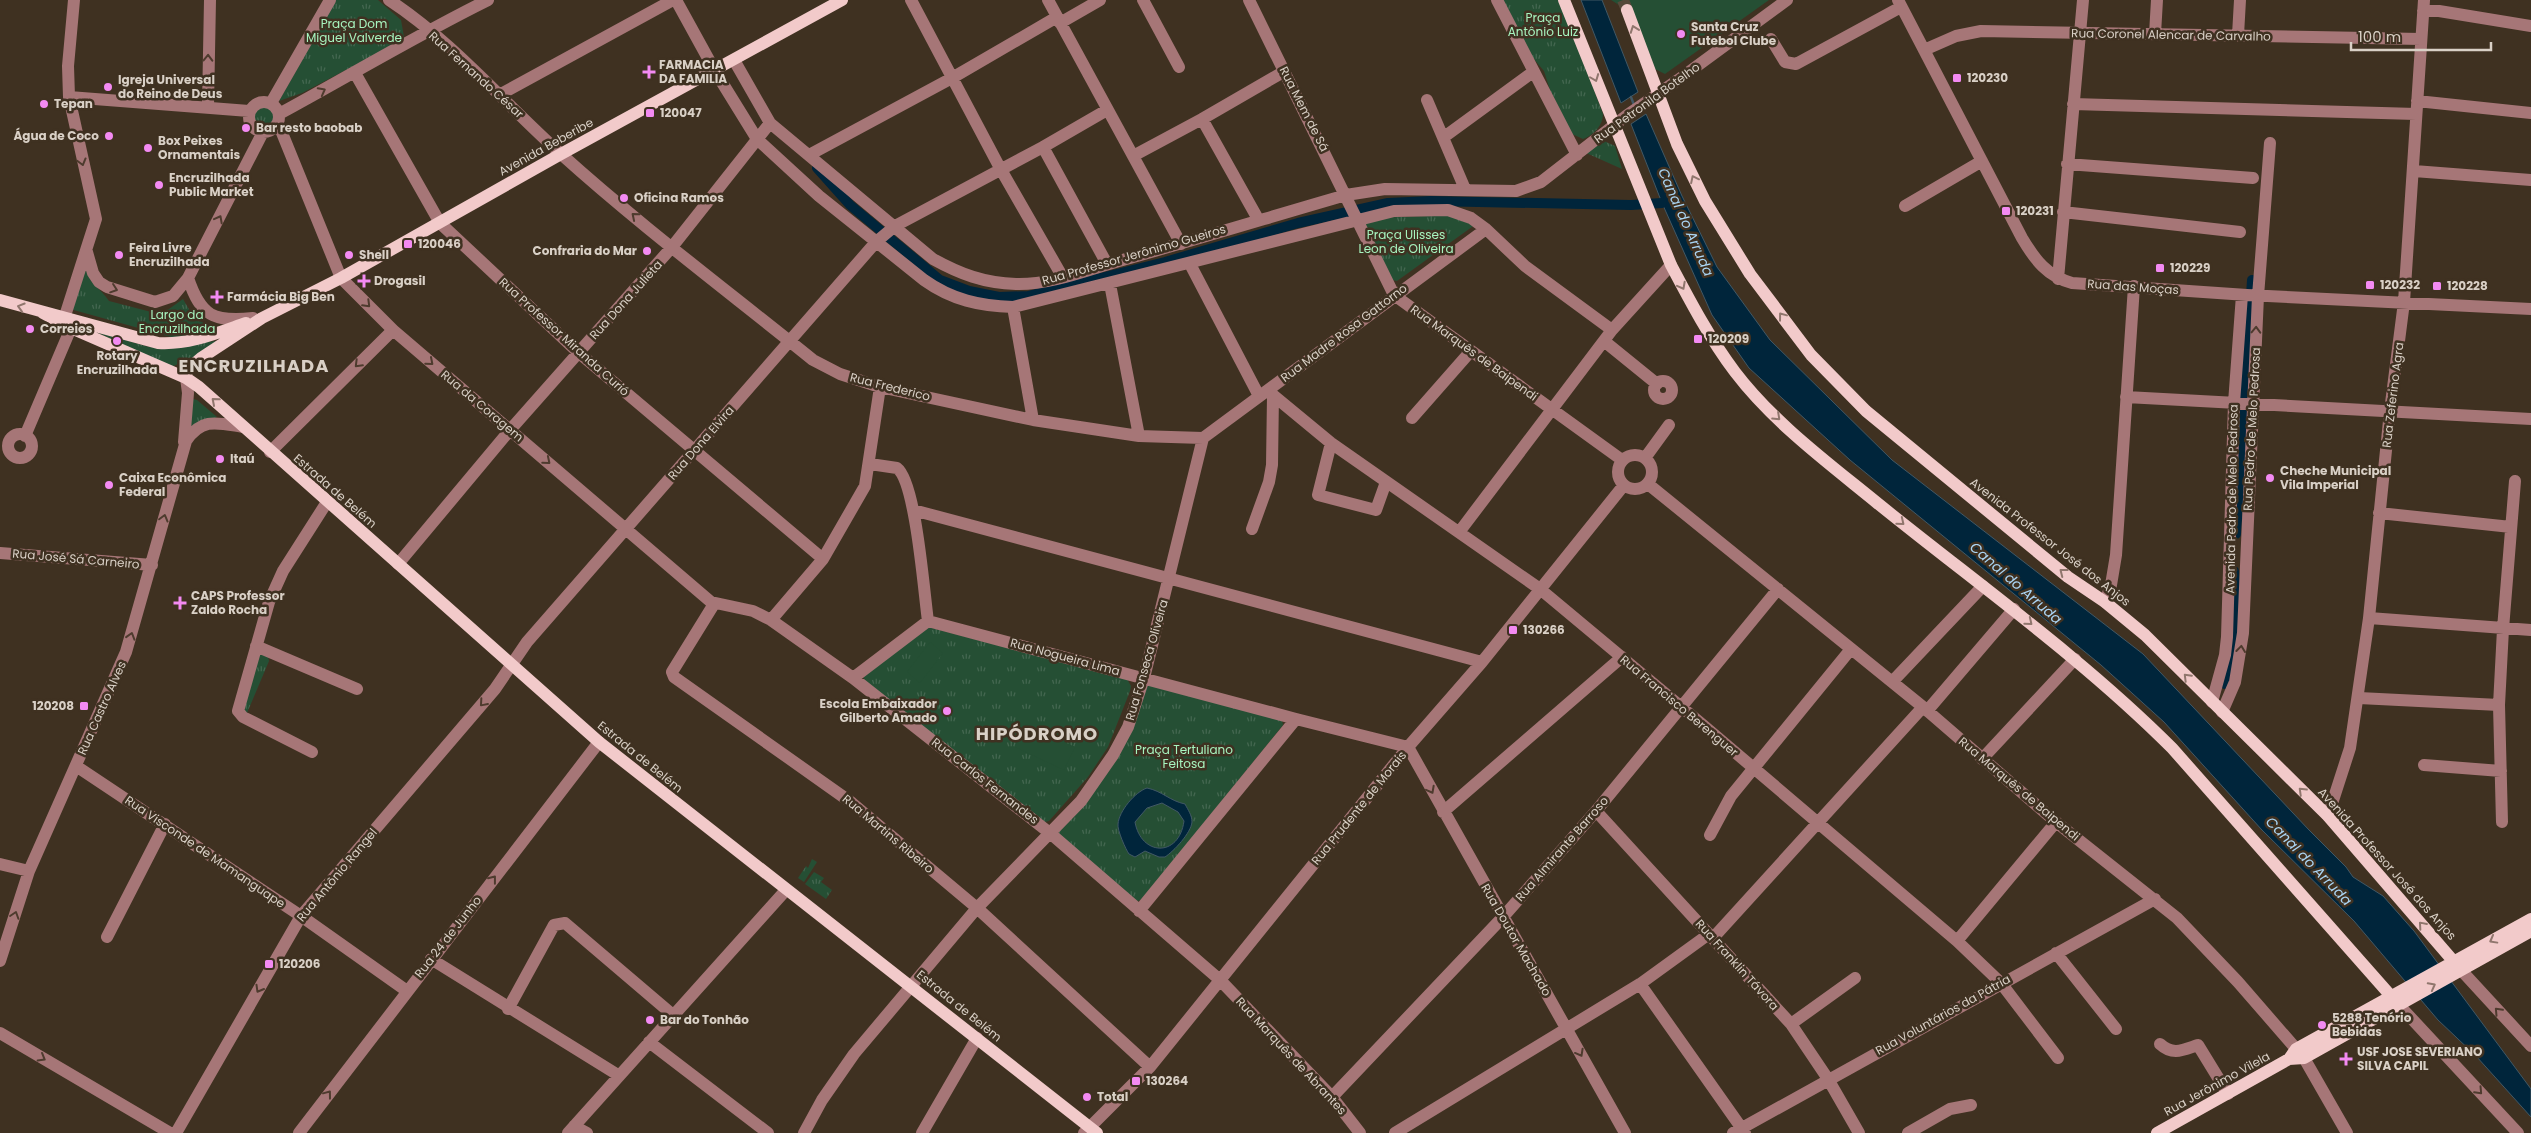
<svg xmlns="http://www.w3.org/2000/svg" width="2531" height="1133" font-family="Poppins,sans-serif">
<style>
.grass{fill:url(#grass-tufts)}
.garden{fill:#254f34}
.water{fill:#00253b;stroke:#415865;fill-rule:evenodd}
.lines{fill:none;stroke-linecap:round;stroke-linejoin:round}
.stream{stroke:#415865;stroke-width:2.5}
.canal{stroke:#00253b;stroke-width:10}
.major-tunnel{stroke:#56493a;stroke-width:12;stroke-dasharray:12 6;stroke-linecap:butt}
.minor{stroke:#a67677;stroke-width:12}
.major{stroke:#f2caca;stroke-width:12}
.oneway{stroke:#90766d}
.oneway2{stroke:#4e3b2e}
.poi-dot{fill:#f38af2;stroke:#3f3121;stroke-width:2}
.labels{text-anchor:middle;stroke-width:5;stroke-linejoin:round;paint-order:stroke}
.park-label{font-size:12px;fill:#a7f4bf;stroke:#3f3121}
.poi-label{font-size:12px;font-weight:bold;fill:#d9d0c6;stroke:#3f3121;text-anchor:start}
.street-label{font-size:12px;fill:#d9d0c6;stroke:#3f3121}
.water-label{font-size:14px;font-style:italic;fill:#aad5f4;stroke:#3f3121}
.district-label{font-size:18px;font-weight:bold;letter-spacing:1px;fill:#d9d0c6;stroke:#3f3121}
</style>
<defs>
<pattern id="grass-tufts" width="24" height="20" patternUnits="userSpaceOnUse" patternTransform="scale(1.25)"><rect width="24" height="20" fill="#254f34"/><path d="M3 7l-1-3M5 7V3M7 7l1-3M15 17l-1-3M17 17v-4M19 17l1-3" fill="none" stroke="#446750"/></pattern>
</defs>
<rect width="100%" height="100%" fill="#3f3121"/>
<!-- grass -->
<path class="grass" d="M336 0H378L401 20 404 37 403 40 302 93 279 101Z
M1502 0H1560L1603 114C1603 125 1594 135 1583 139L1572 134 1550 90 1544 71 1533 58Z
M248 116a15 15 0 1 1 30 0a15 15 0 1 1-30 0Z
M1604 141 1615 146 1622 169 1584 152Z
M1458 215 1476 224 1397 281 1392 280 1365 228 1368 218Z
M85 266C89 285 100 287 109 301L155 313 169 309 183 299 194 318 214 328 180 338 171 337 70 309Z
M94 331 149 347 217 341 197 356 171 367Z
M193 399 197 400 217 417 189 429Z
M928 627 1127 679 1131 686 1130 691 1108 747 1088 777 1049 821 1045 822 865 681 863 676Z
M262 654 268 656 269 661 247 713 241 711 257 657Z
M1148 685 1282 720 1283 725 1142 900 1137 901 1059 835V828L1077 808Z
M812 859 817 862 804 882 798 878 806 866 808 868Z
M814 872 824 878 821 882 832 890 826 899 805 884Z"/>
<!-- garden -->
<path class="garden" d="M1611 0H1769L1665 74 1653 68 1627 10Z
M930 642 943 653 920 683 907 672Z
M1026 724 1075 747 1064 770 1015 747Z"/>
<!-- water -->
<path class="water" d="M1581 0H1602L1638 92 1621 103Z
M1646 114 1682 196 1717 267 1770 340 1892 460 2143 654 2309 830 2346 867 2353 877 2383 896 2414 931 2531 1089V1117L2476 1056 2438 1020 2354 921 2262 830 2164 722 2101 665 1850 460 1749 368 1712 315 1662 203 1631 124Z
M1147 788C1162 791 1170 801 1185 804 1188 810 1192 815 1192 822 1191 833 1174 851 1165 857H1159L1145 851 1135 857 1129 854C1126 850 1117 830 1118 824 1119 811 1135 792 1147 788ZM1162 803 1178 812 1184 821C1179 858 1141 856 1135 822L1147 808Z"/>
<g class="lines">
<!-- stream -->
<path class="stream" d="M1631 97 1634 105"/>
<!-- canal -->
<path class="canal" d="M817 168 850 205 940 280 969 291 999 297 1028 296 1165 262 1298 223 1388 203 1431 201 1631 205 1662 203
M2236 534 2252 280
M2225 684 2233 662 2236 602 2234 571"/>
<!-- major-tunnel -->
<path class="major-tunnel" d="M1623 0 1627 10"/>
<!-- minor -->
<path class="minor" d="M389 0C453 42 504 103 561 154 642 227 729 292 813 360L840 374 880 387 1033 420 1139 436 1203 438
M676 0 715 71 757 139 819 196 924 280C952 300 980 306 1013 307L1394 211 1448 210 1471 218 1486 229 1525 266 1612 330
M911 0 1000 168 1062 276
M1048 0 1181 244
M1143 0 1179 67
M1249 0 1394 295 1622 460
M1497 0 1577 155
M1898 0 2022 238C2035 260 2047 276 2072 283L2247 295 2531 309
M2423 11H2439L2531 26
M1060 23 1100 0
M2155 34 2157 0
M2238 35 2240 0
M1771 39 1785 62 1796 64 1901 7
M1924 50 1956 36 1981 31 2421 39
M734 60 770 123 933 259C960 274 984 283 1016 284 1050 285 1087 270 1119 261 1195 240 1270 217 1346 195L1385 189 1516 191 1541 182 1626 116 1678 80 1787 0
M355 73 440 223 579 353 823 559
M499 95 673 0
M69 97 249 111
M1427 100 1465 189
M2417 101 2531 113
M249 117a15 15 0 1 1 30 0a15 15 0 1 1-30 0Z
M271 103 330 0
M2073 104 2416 114
M208 106 210 0
M279 114C349 76 417 35 488 0
M1202 119 1258 219
M278 123 341 278 393 330 711 602 753 611 771 620 853 678 1051 834 1220 980 1332 1097 1360 1133
M1444 137 1533 72
M1043 147 1107 264
M809 155 952 78 1057 17
M1133 156 1202 119 1285 71
M2067 164 2253 178
M2414 171 2531 180
M1905 206 1982 161
M2063 212 2240 232
M87 252 93 273 99 282 107 287 155 302 173 296 188 278 263 132
M1190 264 1259 396
M188 278C201 317 214 322 253 318
M2058 279 2083 0
M1110 284 1139 436
M1013 307 1033 420
M64 319 96 219 69 97 68 66 74 0
M1604 341 1657 384
M1654 390a9 9 0 1 1 18 0a9 9 0 1 1-18 0Z
M1268 391 1331 443 1540 589 1703 725 1957 941 2001 983 2058 1058
M2126 397 2531 419
M1412 418 1470 352
M8 446a12 12 0 1 1 24 0a12 12 0 1 1-24 0Z
M25 436 71 328
M1203 438 1486 229
M184 442 188 393 186 378
M1331 443 1318 495 1376 510 1386 482
M270 452 393 330
M1618 472a17 17 0 1 1 34 0a17 17 0 1 1-34 0Z
M1645 458 1669 425
M870 464 897 468C916 482 924 594 928 621
M1648 484 1923 707 2056 822 2177 918 2238 982 2304 1058 2347 1133
M913 510 1482 662
M2379 513 2511 527
M1252 529 1269 482 1272 465 1273 395
M1460 531 1612 330 1671 265
M0 553 152 565
M398 564 510 430 672 247 770 123
M2105 602 2111 585 2116 555 2134 286
M714 604 672 672 674 677 852 803 977 908 1150 1067
M2369 618 2531 630
M771 620 823 559 865 486 880 387
M928 621 1296 719 1408 747 1625 1133
M256 646 357 689
M853 678 928 621
M1892 682 1983 586
M2359 698 2499 705
M2212 702 2225 655 2227 637 2234 403 2242 295
M1927 711 2014 609
M2222 712 2235 682 2243 633 2258 296 2270 143
M312 752 243 717 238 711 269 602 283 571 327 502
M1982 759 2075 659
M2424 765 2501 771
M76 766 301 916 407 991
M1596 811 1791 1024 1828 1079 1859 1133
M1443 812 1622 657
M2328 816 2350 748 2369 618 2390 411 2404 302 2424 0
M2502 822 2499 705 2503 629 2515 481
M1710 835 1731 796 1851 649
M0 864 29 871
M1139 911 1296 719
M107 937 165 824
M1713 938 1923 707
M1957 941 2056 822
M2056 953 2116 1029
M431 959 618 1075
M0 961 29 871 126 652 186 441C202 417 218 423 243 427
M2461 970 2531 1046
M1640 984 1745 1133
M2398 1004 2518 1133
M508 1009 554 925 565 923 673 1015
M1791 1024 1855 978
M0 1033 170 1133
M649 1042 768 1133
M2160 1044C2173 1056 2183 1050 2198 1045L2228 1094
M1332 1097 1503 917 1596 811 1778 589
M574 1126 587 1133
M176 1133 301 916 495 689 527 642 876 242 895 226 1043 147 1107 110
M299 1133 599 742
M568 1133 786 890
M804 1133 822 1100 854 1054 977 908 1081 801 1113 755 1128 727 1144 678 1203 438
M922 1133 977 1038
M1084 1133 1150 1067 1408 747 1482 662 1624 485
M1395 1133 1640 984 1709 934
M1733 1133 2155 899
M1908 1133 1950 1109 1971 1105"/>
<!-- major -->
<path class="major" d="M1564 0 1671 265C1690 301 1710 339 1735 372 1773 422 1827 462 1876 502 1976 583 2081 657 2172 748L2398 1004
M1627 10 1677 144 1705 201 1750 274 1811 355 1866 411 2068 577 2105 602 2145 635 2328 816 2461 970
M0 300 158 343C189 345 217 333 246 323
M43 313 71 328 186 378 199 387 599 742 1097 1133
M186 378 187 370 201 358 262 318 341 278 561 154 842 0
M2289 1059 2304 1058 2531 931
M2157 1133 2289 1059 2296 1049 2531 919"/>
</g>
<!-- one-way arrows -->
<defs><path id="oneway-chevron" d="M-2-3.5L2.5 0L-2 3.5" fill="none" stroke-width="1.6" stroke-linecap="round" stroke-linejoin="round" transform="scale(1.25)"/></defs>
<g class="oneway">
<use href="#oneway-chevron" transform="translate(1634 29) rotate(-110)"/>
<use href="#oneway-chevron" transform="translate(1595 78) rotate(69)"/>
<use href="#oneway-chevron" transform="translate(1694 179) rotate(-116)"/>
<use href="#oneway-chevron" transform="translate(1682 286) rotate(62)"/>
<use href="#oneway-chevron" transform="translate(21 307) rotate(-163)"/>
<use href="#oneway-chevron" transform="translate(1782 316) rotate(-127)"/>
<use href="#oneway-chevron" transform="translate(215 401) rotate(-139)"/>
<use href="#oneway-chevron" transform="translate(1777 417) rotate(43)"/>
<use href="#oneway-chevron" transform="translate(1901 522) rotate(39)"/>
<use href="#oneway-chevron" transform="translate(2063 572) rotate(-142)"/>
<use href="#oneway-chevron" transform="translate(2029 622) rotate(39)"/>
<use href="#oneway-chevron" transform="translate(2187 677) rotate(-135)"/>
<use href="#oneway-chevron" transform="translate(2302 791) rotate(-136)"/>
<use href="#oneway-chevron" transform="translate(2422 925) rotate(-131)"/>
<use href="#oneway-chevron" transform="translate(2493 940) rotate(151)"/>
<use href="#oneway-chevron" transform="translate(2432 986) rotate(-28)"/>
</g>
<g class="oneway2">
<use href="#oneway-chevron" transform="translate(208 58) rotate(-89)"/>
<use href="#oneway-chevron" transform="translate(322 91) rotate(-28)"/>
<use href="#oneway-chevron" transform="translate(82 162) rotate(75)"/>
<use href="#oneway-chevron" transform="translate(635 216) rotate(-140)"/>
<use href="#oneway-chevron" transform="translate(219 219) rotate(-62)"/>
<use href="#oneway-chevron" transform="translate(114 289) rotate(19)"/>
<use href="#oneway-chevron" transform="translate(367 304) rotate(45)"/>
<use href="#oneway-chevron" transform="translate(2256 330) rotate(-88)"/>
<use href="#oneway-chevron" transform="translate(430 362) rotate(41)"/>
<use href="#oneway-chevron" transform="translate(358 364) rotate(135)"/>
<use href="#oneway-chevron" transform="translate(547 461) rotate(40)"/>
<use href="#oneway-chevron" transform="translate(164 518) rotate(-75)"/>
<use href="#oneway-chevron" transform="translate(131 636) rotate(-73)"/>
<use href="#oneway-chevron" transform="translate(2241 649) rotate(-83)"/>
<use href="#oneway-chevron" transform="translate(483 703) rotate(131)"/>
<use href="#oneway-chevron" transform="translate(1431 790) rotate(62)"/>
<use href="#oneway-chevron" transform="translate(493 879) rotate(-52)"/>
<use href="#oneway-chevron" transform="translate(15 915) rotate(-72)"/>
<use href="#oneway-chevron" transform="translate(259 989) rotate(120)"/>
<use href="#oneway-chevron" transform="translate(2498 1011) rotate(-133)"/>
<use href="#oneway-chevron" transform="translate(1580 1053) rotate(61)"/>
<use href="#oneway-chevron" transform="translate(42 1058) rotate(30)"/>
<use href="#oneway-chevron" transform="translate(2479 1091) rotate(47)"/>
<use href="#oneway-chevron" transform="translate(328 1094) rotate(-53)"/>
</g>
<!-- markers -->
<g class="poi-dot">
<circle cx="1681" cy="34" r="5"/>
<path d="M646.5 64.5h5v5h5v5h-5v5h-5v-5h-5v-5h5z"/>
<rect x="1952" y="73" width="10" height="10" rx="2.5"/>
<circle cx="108" cy="87" r="5"/>
<circle cx="44" cy="104" r="5"/>
<rect x="645" y="108" width="10" height="10" rx="2.5"/>
<circle cx="246" cy="128" r="5"/>
<circle cx="109" cy="136" r="5"/>
<circle cx="148" cy="148" r="5"/>
<circle cx="159" cy="185" r="5"/>
<circle cx="624" cy="198" r="5"/>
<rect x="2001" y="206" width="10" height="10" rx="2.5"/>
<rect x="403" y="239" width="10" height="10" rx="2.5"/>
<circle cx="647" cy="251" r="5"/>
<circle cx="119" cy="255" r="5"/>
<circle cx="349" cy="255" r="5"/>
<rect x="2155" y="263" width="10" height="10" rx="2.5"/>
<path d="M361.5 273.5h5v5h5v5h-5v5h-5v-5h-5v-5h5z"/>
<rect x="2365" y="280" width="10" height="10" rx="2.5"/>
<rect x="2432" y="281" width="10" height="10" rx="2.5"/>
<path d="M214.5 289.5h5v5h5v5h-5v5h-5v-5h-5v-5h5z"/>
<circle cx="30" cy="329" r="5"/>
<rect x="1693" y="334" width="10" height="10" rx="2.5"/>
<circle cx="117" cy="341" r="5"/>
<circle cx="220" cy="459" r="5"/>
<circle cx="2270" cy="478" r="5"/>
<circle cx="109" cy="485" r="5"/>
<path d="M177.5 595.5h5v5h5v5h-5v5h-5v-5h-5v-5h5z"/>
<rect x="1508" y="625" width="10" height="10" rx="2.5"/>
<rect x="79" y="701" width="10" height="10" rx="2.5"/>
<circle cx="947" cy="711" r="5"/>
<rect x="264" y="959" width="10" height="10" rx="2.5"/>
<circle cx="650" cy="1020" r="5"/>
<circle cx="2322" cy="1025" r="5"/>
<path d="M2343.5 1051.5h5v5h5v5h-5v5h-5v-5h-5v-5h5z"/>
<rect x="1131" y="1076" width="10" height="10" rx="2.5"/>
<circle cx="1087" cy="1097" r="5"/>
</g>
<g class="labels">
<!-- park labels -->
<g class="park-label">
<text x="1543" y="22">Praça<tspan x="1543" dy="14">Antônio Luiz</tspan></text>
<text x="354" y="28">Praça Dom<tspan x="354" dy="14">Miguel Valverde</tspan></text>
<text x="1406" y="239">Praça Ulisses<tspan x="1406" dy="14">Leon de Oliveira</tspan></text>
<text x="177" y="319">Largo da<tspan x="177" dy="14">Encruzilhada</tspan></text>
<text x="1184" y="754">Praça Tertuliano<tspan x="1184" dy="14">Feitosa</tspan></text>
</g>
<!-- poi labels -->
<g class="poi-label">
<text x="1691" y="31">Santa Cruz<tspan x="1691" dy="14">Futebol Clube</tspan></text>
<text x="659" y="69">FARMACIA<tspan x="659" dy="14">DA FAMILIA</tspan></text>
<text x="1967" y="82">120230</text>
<text x="118" y="84">Igreja Universal<tspan x="118" dy="14">do Reino de Deus</tspan></text>
<text x="54" y="108">Tepan</text>
<text x="660" y="117">120047</text>
<text x="256" y="132">Bar resto baobab</text>
<text x="99" y="140" text-anchor="end">Água de Coco</text>
<text x="158" y="145">Box Peixes<tspan x="158" dy="14">Ornamentais</tspan></text>
<text x="169" y="182">Encruzilhada<tspan x="169" dy="14">Public Market</tspan></text>
<text x="634" y="202">Oficina Ramos</text>
<text x="2016" y="215">120231</text>
<text x="418" y="248">120046</text>
<text x="129" y="252">Feira Livre<tspan x="129" dy="14">Encruzilhada</tspan></text>
<text x="637" y="255" text-anchor="end">Confraria do Mar</text>
<text x="359" y="259">Shell</text>
<text x="2170" y="272">120229</text>
<text x="374" y="285">Drogasil</text>
<text x="2380" y="289">120232</text>
<text x="2447" y="290">120228</text>
<text x="227" y="301">Farmácia Big Ben</text>
<text x="40" y="333">Correios</text>
<text x="1708" y="343">120209</text>
<text x="117" y="360" text-anchor="middle">Rotary<tspan x="117" dy="14">Encruzilhada</tspan></text>
<text x="230" y="463">Itaú</text>
<text x="2280" y="475">Cheche Municipal<tspan x="2280" dy="14">Vila Imperial</tspan></text>
<text x="119" y="482">Caixa Econômica<tspan x="119" dy="14">Federal</tspan></text>
<text x="191" y="600">CAPS Professor<tspan x="191" dy="14">Zaldo Rocha</tspan></text>
<text x="1523" y="634">130266</text>
<text x="937" y="708" text-anchor="end">Escola Embaixador<tspan x="937" dy="14">Gilberto Amado</tspan></text>
<text x="74" y="710" text-anchor="end">120208</text>
<text x="279" y="968">120206</text>
<text x="2332" y="1022">5288 Tenório<tspan x="2332" dy="14">Bebidas</tspan></text>
<text x="660" y="1024">Bar do Tonhão</text>
<text x="2357" y="1056">USF JOSE SEVERIANO<tspan x="2357" dy="14">SILVA CAPIL</tspan></text>
<text x="1146" y="1085">130264</text>
<text x="1097" y="1101">Total</text>
</g>
<!-- street labels -->
<g class="street-label">
<text transform="translate(2171 35) rotate(1)" y="4">Rua Coronel Alencar de Carvalho</text>
<text transform="translate(476 75) rotate(42)" y="4">Rua Fernando César</text>
<text transform="translate(1647 103) rotate(-36)" y="4">Rua Petronila Botelho</text>
<text transform="translate(1304 109) rotate(63)" y="4">Rua Mem de Sá</text>
<text transform="translate(546 147) rotate(-29)" y="4">Avenida Beberibe</text>
<text transform="translate(1134 255) rotate(-16)" y="4">Rua Professor Jerônimo Gueiros</text>
<text transform="translate(2133 287) rotate(4)" y="4">Rua das Moças</text>
<text transform="translate(626 300) rotate(-48)" y="4">Rua Dona Julieta</text>
<text transform="translate(1344 333) rotate(-37)" y="4">Rua Madre Rosa Gattorno</text>
<text transform="translate(564 337) rotate(42)" y="4">Rua Professor Miranda Curió</text>
<text transform="translate(1474 353) rotate(36)" y="4">Rua Marquês de Baipendi</text>
<text transform="translate(890 387) rotate(14)" y="4">Rua Frederico</text>
<text transform="translate(2393 395) rotate(-83)" y="4">Rua Zeferino Agra</text>
<text transform="translate(482 406) rotate(40)" y="4">Rua da Coragem</text>
<text transform="translate(2252 429) rotate(-87)" y="4">Rua Pedro de Melo Pedrosa</text>
<text transform="translate(701 443) rotate(-49)" y="4">Rua Dona Elvira</text>
<text transform="translate(335 491) rotate(41)" y="4">Estrada de Belém</text>
<text transform="translate(2232 499) rotate(-89)" y="4">Avenida Pedro de Melo Pedrosa</text>
<text transform="translate(2050 542) rotate(38)" y="4">Avenida Professor José dos Anjos</text>
<text transform="translate(76 559) rotate(5)" y="4">Rua José Sá Carneiro</text>
<text transform="translate(1065 657) rotate(15)" y="4">Rua Nogueira Lima</text>
<text transform="translate(1147 660) rotate(-74)" y="4">Rua Fonseca Oliveira</text>
<text transform="translate(1679 706) rotate(40)" y="4">Rua Francisco Berenguer</text>
<text transform="translate(102 708) rotate(-66)" y="4">Rua Castro Alves</text>
<text transform="translate(640 757) rotate(39)" y="4">Estrada de Belém</text>
<text transform="translate(985 781) rotate(38)" y="4">Rua Carlos Fernandes</text>
<text transform="translate(2019 789) rotate(40)" y="4">Rua Marquês de Baipendi</text>
<text transform="translate(1359 808) rotate(-51)" y="4">Rua Prudente de Morais</text>
<text transform="translate(888 834) rotate(40)" y="4">Rua Martins Ribeiro</text>
<text transform="translate(1562 849) rotate(-49)" y="4">Rua Almirante Barroso</text>
<text transform="translate(205 852) rotate(34)" y="4">Rua Visconde de Mamanguape</text>
<text transform="translate(2387 864) rotate(48)" y="4">Avenida Professor José dos Anjos</text>
<text transform="translate(337 875) rotate(-50)" y="4">Rua Antônio Rangel</text>
<text transform="translate(448 937) rotate(-52)" y="4">Rua 24 de Junho</text>
<text transform="translate(1516 940) rotate(60)" y="4">Rua Doutor Machado</text>
<text transform="translate(1737 965) rotate(48)" y="4">Rua Franklin Távora</text>
<text transform="translate(959 1006) rotate(39)" y="4">Estrada de Belém</text>
<text transform="translate(1943 1015) rotate(-29)" y="4">Rua Voluntários da Pátria</text>
<text transform="translate(1291 1056) rotate(47)" y="4">Rua Marquês de Abrantes</text>
<text transform="translate(2217 1084) rotate(-29)" y="4">Rua Jerônimo Vilela</text>
</g>
<!-- water labels -->
<g class="water-label">
<text transform="translate(1686 222) rotate(66)" y="5">Canal do Arruda</text>
<text transform="translate(2016 583) rotate(41)" y="5">Canal do Arruda</text>
<text transform="translate(2309 861) rotate(46)" y="5">Canal do Arruda</text>
</g>
<!-- district labels -->
<g class="district-label">
<text x="254" y="372">ENCRUZILHADA</text>
<text x="1037" y="740">HIPÓDROMO</text>
</g>
</g>
<!-- scale -->
<path d="M2351 42v8h140v-8" fill="none" stroke="#d9d0c6" stroke-width="2.5"/>
<text x="2358" y="42" font-size="15" fill="#d9d0c6" stroke="#3f3121" stroke-width="4" paint-order="stroke">100 m</text>
</svg>
